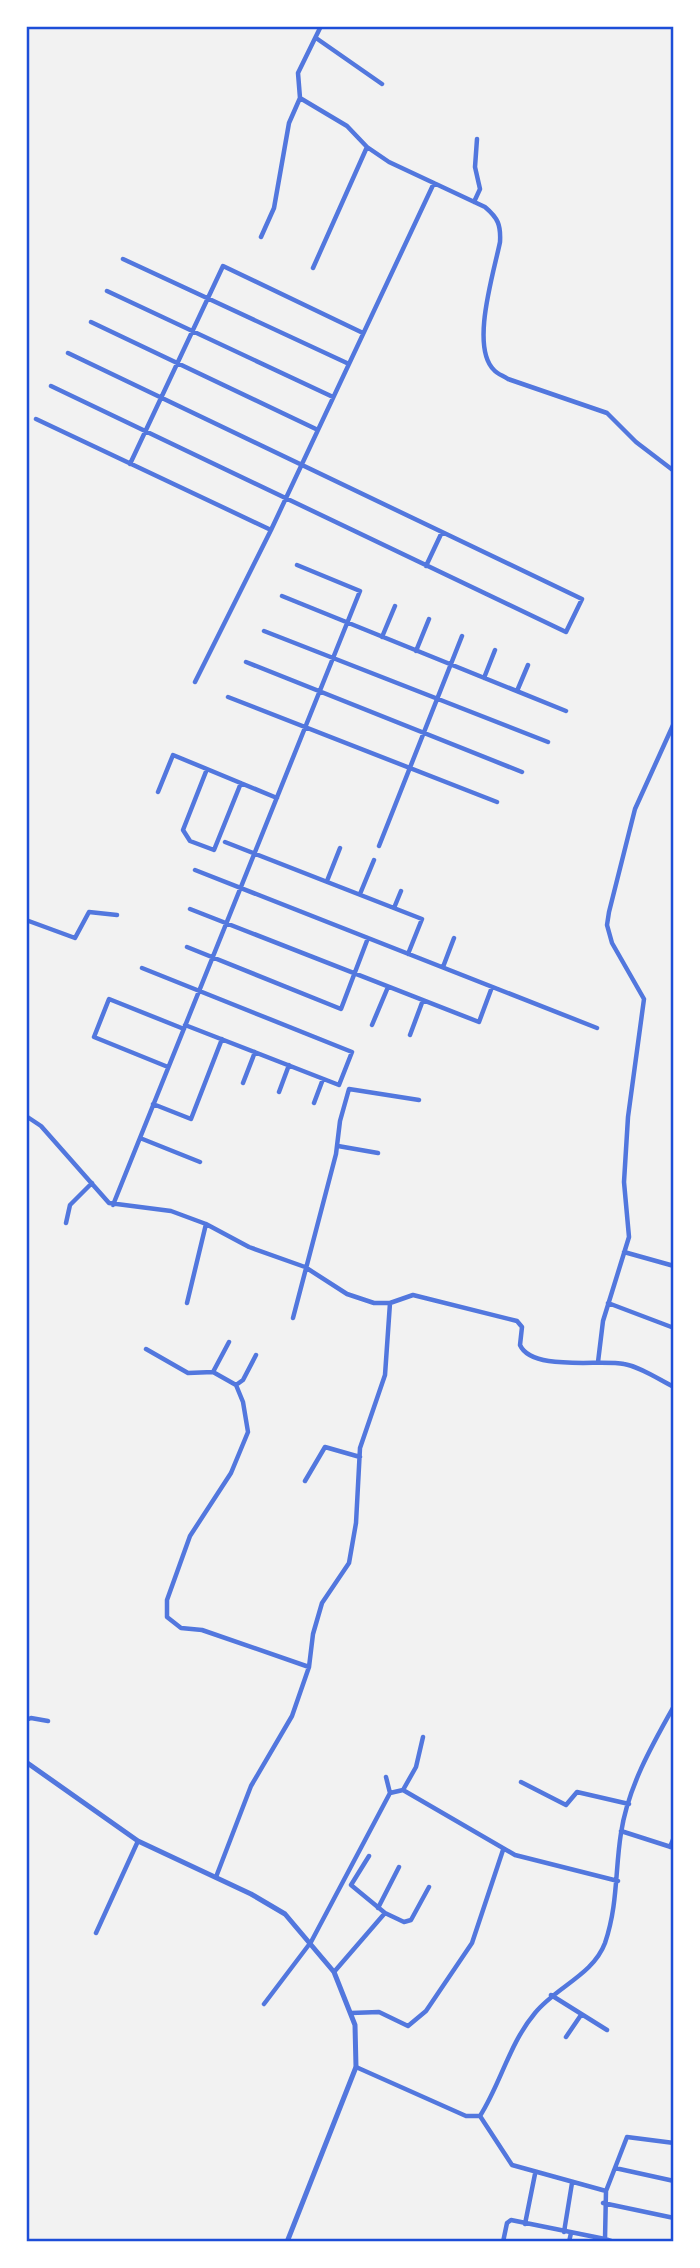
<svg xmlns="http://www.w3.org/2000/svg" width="700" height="2268" font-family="'PT Sans Narrow',sans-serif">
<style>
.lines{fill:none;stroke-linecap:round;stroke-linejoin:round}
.minor{stroke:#5277de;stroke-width:4.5}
.tertiary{stroke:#5277de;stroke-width:5}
.neatline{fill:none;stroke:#1d4ed8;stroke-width:2.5}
</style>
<rect width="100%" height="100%" fill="#f2f2f2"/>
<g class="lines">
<!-- minor -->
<path class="minor" d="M316 38 382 84
M300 98 347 126 367 147 389 162 485 207C498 218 501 225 500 242 494 272 470 347 494 370 497 374 504 376 508 379L607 413 636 442 674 471
M474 202 480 189 475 167 477 139
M261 237 274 208 289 123 300 98 298 73 321 26
M123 259 349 364
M313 268 367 147
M107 291 333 397
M91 322 318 430
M51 386 566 632 582 599 68 353
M36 419 271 530
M130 464 223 266 363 333
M426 566 442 532
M282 596 566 711
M264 631 548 742
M382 637 395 606
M416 651 429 619
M246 662 522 772
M484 678 495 650
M195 682 271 530 434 183
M517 691 528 665
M228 697 497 802
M207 769 183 830 190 841 214 850 241 783
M158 792 173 755 277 798
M225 842 422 919 408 954
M379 846 462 636
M195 870 597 1028
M327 881 340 848
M360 894 374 860
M394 908 401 891
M190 909 479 1022 492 987
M26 920 75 938 89 912 117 915
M187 947 341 1009 368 938
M443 967 454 938
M142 968 352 1052 339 1085 185 1025
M372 1025 388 987
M410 1035 423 1000
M168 1067 94 1037 109 999 184 1029
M243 1083 255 1052
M279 1092 289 1065
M314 1103 323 1079
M153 1104 191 1119 222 1039
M26 1116 41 1126 109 1203 171 1211 206 1224 249 1247 305 1267 347 1294 374 1303H390L413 1295 517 1321 522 1327 520 1345C532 1372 601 1359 624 1364 641 1367 658 1379 674 1387
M140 1138 200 1162
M338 1146 378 1153
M113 1205 360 591 297 565
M66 1223 70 1205 92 1183
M624 1252 674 1266
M187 1303 206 1224
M608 1303 674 1328
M293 1318 336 1154 340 1121 349 1089 419 1100
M146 1349 188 1373 213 1372 236 1385 243 1402 248 1432 231 1473 190 1536 167 1600V1617L181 1628 202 1630 309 1667
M598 1362 603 1321 629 1237 624 1182 628 1117 644 999 612 943 607 925 609 912 635 809 674 723
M213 1372 229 1342
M236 1385 243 1380 256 1355
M305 1481 325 1447 360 1457
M26 1720 31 1718 48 1721
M386 1777 390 1793 403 1790 515 1855 618 1881
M521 1782 566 1805 577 1792 629 1804
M403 1790 416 1767 423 1737
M621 1831 674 1848
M670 1847 674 1837
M369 1856 351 1885 385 1913
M216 1877 251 1786 292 1716 309 1667 313 1634 322 1603 349 1563 356 1523 360 1448 385 1375 390 1303
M378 1908 399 1867
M96 1933 138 1841
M334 1972 385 1913 404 1922 411 1920 429 1887
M551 1995 607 2030
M264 2004 311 1942 390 1793
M351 2013 379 2012 408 2026 426 2011 472 1943 503 1850
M566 2037 581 2015
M356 2067 466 2116H480C501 2083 509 2044 535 2013 556 1987 593 1975 605 1943 618 1905 615 1870 621 1833 628 1787 652 1745 674 1706
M480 2116 512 2165 606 2191 627 2137 674 2143
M615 2168 674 2181
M606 2191 605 2239 614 2242
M603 2203 674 2218
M525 2224 535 2174
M564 2232 572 2183
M503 2242 507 2223 511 2220 605 2239 604 2242
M569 2242 571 2233"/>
<!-- tertiary -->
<path class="tertiary" d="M26 1762 138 1841 251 1894 285 1914 334 1972 355 2025 356 2067 287 2242"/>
</g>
<!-- border -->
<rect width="700" height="2268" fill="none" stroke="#ffffff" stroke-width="56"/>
<rect x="28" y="28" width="644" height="2212" class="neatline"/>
</svg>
